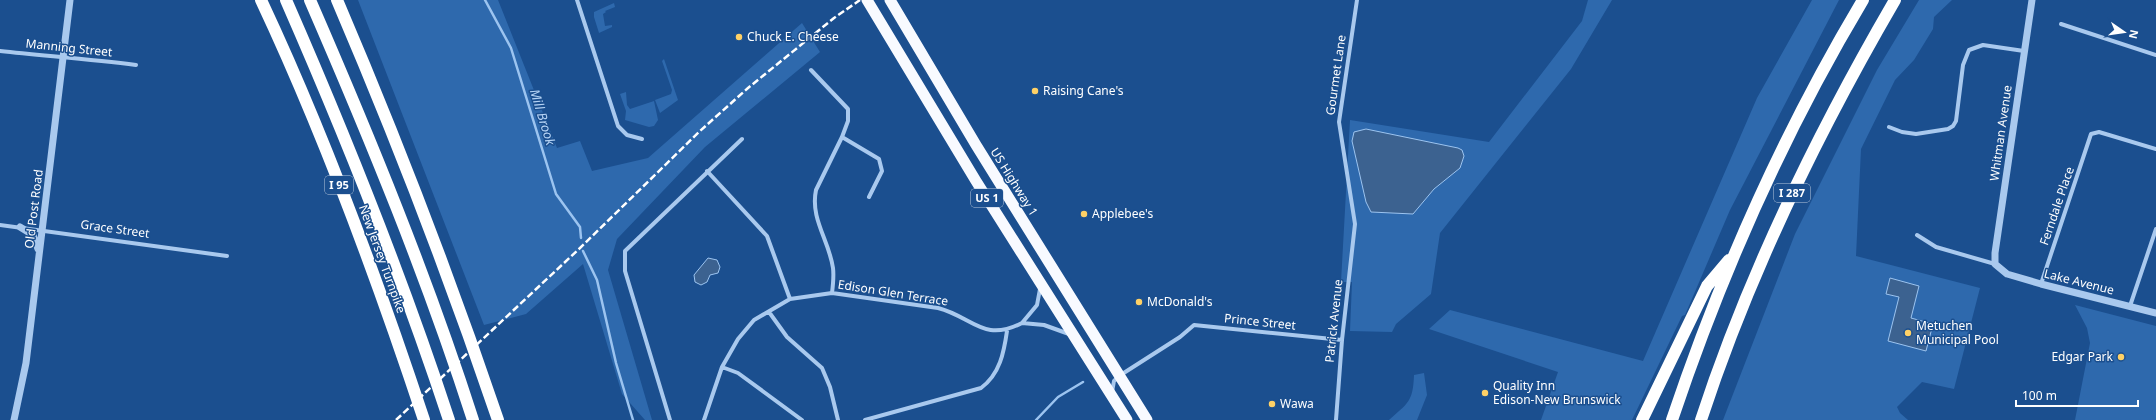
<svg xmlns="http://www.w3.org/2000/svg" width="2156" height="420" font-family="'Noto Sans',sans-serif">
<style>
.green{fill:#2e69ad}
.water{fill:#3c6290;stroke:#9cc4f0}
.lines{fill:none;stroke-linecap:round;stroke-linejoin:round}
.stream{stroke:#9cc4f0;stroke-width:2.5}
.minor{stroke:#a9c9ee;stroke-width:4}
.tertiary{stroke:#a9c9ee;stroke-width:7}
.trunk{stroke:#f8faff;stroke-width:11}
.motorway{stroke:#fff;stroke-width:12}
.rail{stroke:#fff;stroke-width:2.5;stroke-dasharray:7 3;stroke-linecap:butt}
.poi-dot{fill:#ffd166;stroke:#1b4f8f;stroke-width:1.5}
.labels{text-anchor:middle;stroke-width:3;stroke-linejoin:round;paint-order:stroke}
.shield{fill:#1b4f8f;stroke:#bbcadd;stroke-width:1}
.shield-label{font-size:11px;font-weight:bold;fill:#fff}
.poi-label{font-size:12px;fill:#fff;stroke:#1b4f8f;text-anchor:start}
.street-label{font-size:12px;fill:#fff;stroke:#1b4f8f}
.water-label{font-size:13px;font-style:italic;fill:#b5d3f5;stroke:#1b4f8f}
</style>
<rect width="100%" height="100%" fill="#1b4f8f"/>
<!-- green -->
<path class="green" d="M358 0H498L557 148 580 141 592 171 648 158 802 23 820 52 705 147 617 239 608 270 652 420H645L622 394 583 264 526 314 484 325Z
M1588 0H1612L1571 69 1440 233 1431 294 1396 324 1392 332 1350 331 1352 282H1341L1350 120 1489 142 1582 21Z
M1812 0H1839L1730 210 1685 315 1682 316 1632 420H1541L1558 372 1429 329 1450 310 1643 361 1757 98Z
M1919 0H1952L1934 17 1933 29 1914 60 1895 80 1861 149 1856 256 1980 288 1954 389 1922 382 1897 407 1900 413 1908 420H1723L1795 234 1877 70Z
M614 3 615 7 605 11 606 12 603 14 605 26 612 25V27L599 33 594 17V12Z
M664 59 678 100 660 113 655 100 671 94 672 90 662 61Z
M626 92 627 105 630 109 654 101 658 120 654 126 649 127 625 120 626 111 620 94Z
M2075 305 2156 326V420H2075L2090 343 2087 328Z
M1424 373 1427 395 1417 420H1389C1408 403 1413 402 1414 375Z"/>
<!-- water -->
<path class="water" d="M1366 129 1458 148 1462 150 1464 156 1460 168 1434 189 1413 214 1371 212 1366 202 1352 141 1354 132Z
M708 258 717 260 720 267 718 273 710 275 707 282 701 285 695 282 694 275Z
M1890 278 1919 286 1911 318 1933 324 1926 351 1888 341 1899 297 1886 294Z"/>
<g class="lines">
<!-- stream -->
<path class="stream" d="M485 0 511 48 556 194 580 227 581 238
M583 251 597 280 616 363 633 420
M1036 420 1058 397 1083 382"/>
<!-- minor -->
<path class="minor" d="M577 0 618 126 627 135 642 139
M2061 24 2156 55
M0 51C46 56 91 59 136 65
M811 70 848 109V121L842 137 816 190C810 219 829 240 833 268 834 276 833 285 832 293
M1889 127 1902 132 1916 134 1948 129 1953 126 1956 121 1963 65 1969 50 1983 45 2024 51
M842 137 879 159 882 171 869 197
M707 171 767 236 790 299
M0 225 227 256
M1917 235 1936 247 1995 264
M2041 284 2091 134 2099 132 2156 149
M1040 289 1037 305 1022 323 1044 325 1069 334
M2130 306 2156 229
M769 312 787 337 822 368 830 387 838 420
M722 367 738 373 802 420
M1112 392 1114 381 1119 376 1180 337 1194 325 1342 340
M670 420 625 271V251L742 139
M704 420 722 367 738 339 754 320 790 299 832 293 938 308C973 317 983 343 1022 323
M865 420 981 388C1000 374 1004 352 1007 331
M1336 420 1342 340 1355 224 1339 122 1357 0"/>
<!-- tertiary -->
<path class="tertiary" d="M2032 0 1995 253V264L2007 274 2041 284 2156 313
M20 227 33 235 38 249
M14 420 26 363 70 0"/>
<!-- trunk -->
<path class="trunk" d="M867 0 976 181 1127 420
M890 0 976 145 1147 420"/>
<!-- motorway -->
<path class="motorway" d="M261 0C325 136 377 278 424 420
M286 0C346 137 402 277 449 420
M310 0C370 138 427 277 473 420
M337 0C396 138 450 278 498 420
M1642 420 1707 286 1729 260
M1672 420C1721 274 1784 132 1863 0
M1701 420C1749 273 1817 134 1895 0"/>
<!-- rail -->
<path class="rail" d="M396 420 579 249 700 131 748 88 834 18 860 0"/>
</g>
<!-- markers -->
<g class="poi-dot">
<circle cx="739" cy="37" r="4"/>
<circle cx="1035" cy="91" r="4"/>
<circle cx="1084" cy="214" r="4"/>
<circle cx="1139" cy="302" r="4"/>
<circle cx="1908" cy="333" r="4"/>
<circle cx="2121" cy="357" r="4"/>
<circle cx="1485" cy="393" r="4"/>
<circle cx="1272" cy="404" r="4"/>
</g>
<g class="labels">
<!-- shield labels -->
<g class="shield">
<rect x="325" y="176" width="28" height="18" rx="3"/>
<rect x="1774" y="184" width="36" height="18" rx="3"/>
<rect x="971" y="189" width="32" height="18" rx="3"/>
</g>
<g class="shield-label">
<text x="339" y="189">I 95</text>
<text x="1792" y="197">I 287</text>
<text x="987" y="202">US 1</text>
</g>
<!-- poi labels -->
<g class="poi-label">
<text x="747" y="41">Chuck E. Cheese</text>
<text x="1043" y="95">Raising Cane's</text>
<text x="1092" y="218">Applebee's</text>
<text x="1147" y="306">McDonald's</text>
<text x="1916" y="330">Metuchen<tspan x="1916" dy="14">Municipal Pool</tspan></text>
<text x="2113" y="361" text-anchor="end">Edgar Park</text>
<text x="1493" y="390">Quality Inn<tspan x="1493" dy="14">Edison-New Brunswick</tspan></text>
<text x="1280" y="408">Wawa</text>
</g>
<!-- street labels -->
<g class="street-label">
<text transform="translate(69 48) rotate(6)" y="4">Manning Street</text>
<text transform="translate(1336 75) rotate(-82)" y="4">Gourmet Lane</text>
<text transform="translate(2001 133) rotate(-82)" y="4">Whitman Avenue</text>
<text transform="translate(1014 182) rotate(58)" y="4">US Highway 1</text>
<text transform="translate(2057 206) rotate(-71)" y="4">Ferndale Place</text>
<text transform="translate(34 209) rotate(-83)" y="4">Old Post Road</text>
<text transform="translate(115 229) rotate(8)" y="4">Grace Street</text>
<text transform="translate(382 259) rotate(70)" y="4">New Jersey Turnpike</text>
<text transform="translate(2079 282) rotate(14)" y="4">Lake Avenue</text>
<text transform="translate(893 293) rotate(9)" y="4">Edison Glen Terrace</text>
<text transform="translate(1334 321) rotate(-84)" y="4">Patrick Avenue</text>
<text transform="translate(1260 322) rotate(6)" y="4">Prince Street</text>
</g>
<!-- water labels -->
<g class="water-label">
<text transform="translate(543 117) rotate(73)" y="5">Mill Brook</text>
</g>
</g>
<!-- north arrow -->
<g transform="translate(2124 32) rotate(103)" stroke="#1b4f8f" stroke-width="3" paint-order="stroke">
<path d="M0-3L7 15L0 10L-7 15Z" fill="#ffffff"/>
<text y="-6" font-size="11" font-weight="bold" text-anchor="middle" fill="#ffffff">N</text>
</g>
<!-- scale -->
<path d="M2016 400v6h122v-6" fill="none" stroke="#ffffff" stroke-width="2"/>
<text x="2022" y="400" font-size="12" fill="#ffffff" stroke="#1b4f8f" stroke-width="3" paint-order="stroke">100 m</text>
</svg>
